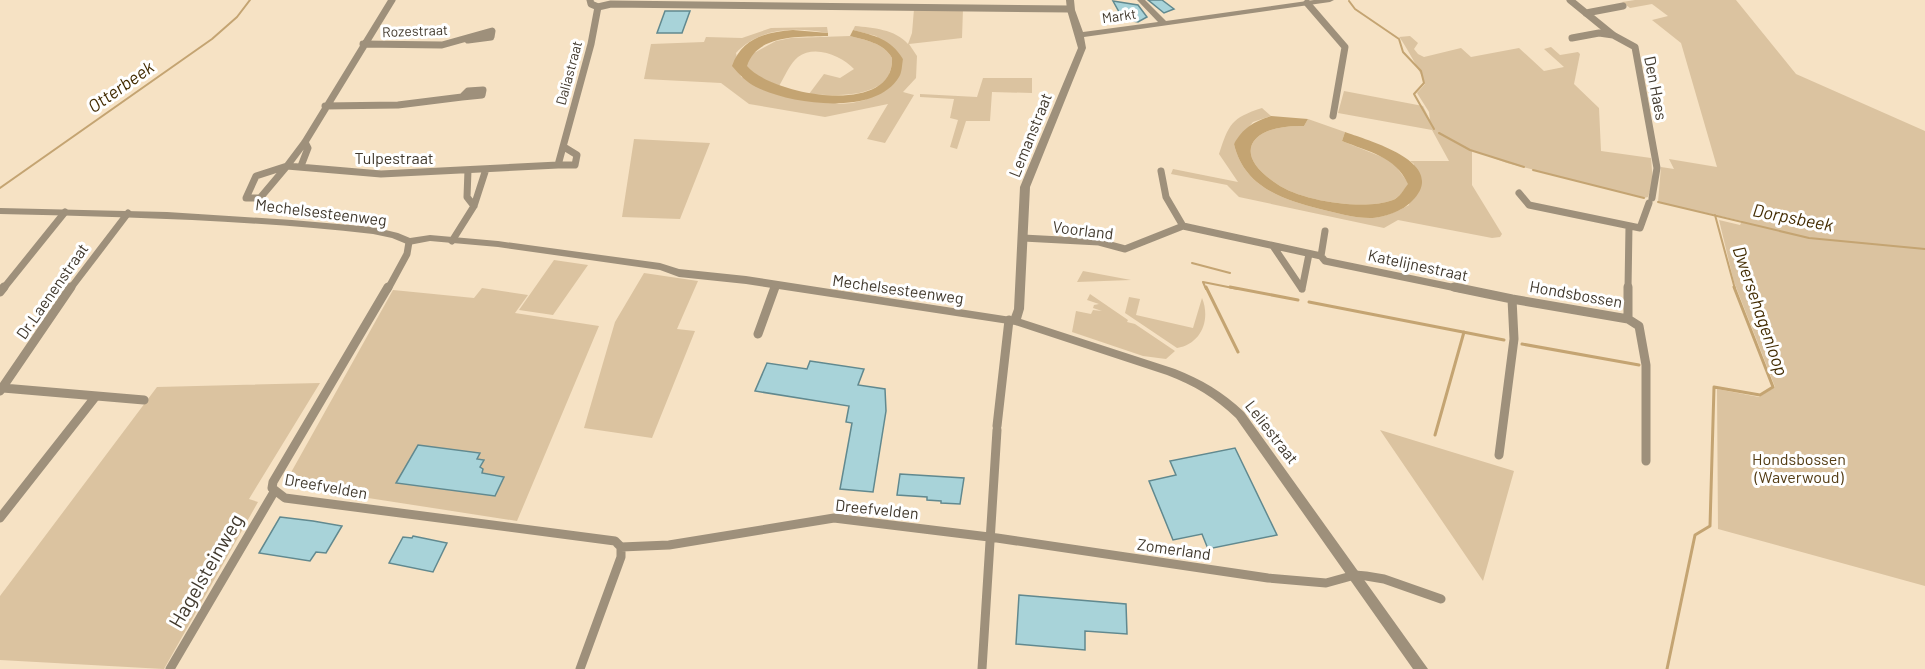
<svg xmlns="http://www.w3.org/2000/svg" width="1925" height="669" font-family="Barlow,sans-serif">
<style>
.green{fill:#dbc3a0}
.water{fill:#c4a472}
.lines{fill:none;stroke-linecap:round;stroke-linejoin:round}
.stream-far1{stroke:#c4a472;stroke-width:2}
.stream{stroke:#c4a472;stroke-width:3}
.building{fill:#a8d3d9;stroke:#61898f;stroke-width:1.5}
.minor-far1{stroke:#9e907b;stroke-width:7}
.minor{stroke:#9e907b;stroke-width:9}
.tertiary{fill:#9e907b;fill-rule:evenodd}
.labels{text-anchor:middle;stroke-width:6;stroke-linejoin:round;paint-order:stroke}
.far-street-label{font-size:14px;fill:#41392d;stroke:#fff}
.street-label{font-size:16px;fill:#41392d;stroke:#fff}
.park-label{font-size:16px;fill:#533c14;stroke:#fff}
.water-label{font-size:18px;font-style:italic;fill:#432c02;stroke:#fff}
.near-street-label{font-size:20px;fill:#41392d;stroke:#fff}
</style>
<rect width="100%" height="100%" fill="#f6e2c4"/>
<!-- green -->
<path class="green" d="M1635 0H1736L1796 74 1925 131V586L1718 529 1717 389 1759 397 1775 387 1734 282 1719 220 1740 225 1742 221 1658 202 1661 167 1674 169 1669 159 1717 167 1681 43 1652 20 1668 16 1652 4 1630 8 1622 2Z
M914 9H963L962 38 909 44 917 56 916 78 903 92 914 95 885 143 867 139 888 104 825 117 749 104 721 83 644 79 651 44 704 42 706 37 742 38 771 28 827 27 828 33C796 27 760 27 736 53L741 77 839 104 852 103 865 100 903 59 876 36 853 30 855 26C873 28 895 29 908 44L912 33Z
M850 36C865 40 884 43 892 58 894 100 836 96 809 94L824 74 840 78 854 69C842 56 815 44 798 57 790 63 784 78 779 86L756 76 746 66 750 55 776 41 791 38Z
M1410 36 1418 43 1414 49 1418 54 1424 57 1461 48 1471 57 1519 48 1544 71 1564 67 1544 49 1551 47 1560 55 1578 52 1580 54 1574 84 1599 108 1601 151 1651 158 1653 183 1648 197 1644 198 1507 163 1472 150V185L1502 234 1500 237 1492 238 1398 220 1384 228 1239 197 1227 185 1171 174 1173 169 1238 182 1219 154C1229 124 1231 118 1262 108L1271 116 1253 122 1234 144C1244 187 1282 199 1320 209 1336 213 1354 218 1370 218 1383 218 1398 211 1409 205L1414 164 1410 161H1449L1432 130 1338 113 1344 91 1423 106 1430 120 1429 112 1417 93 1425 84C1425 80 1402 39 1399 37Z
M983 78H1032V93L992 92 990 121H966L957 149 950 147 958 120 950 118 954 99 920 97V94L977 97Z
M1308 119 1345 132 1342 141 1392 161 1409 184C1404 189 1399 198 1393 200 1365 211 1301 201 1277 184 1227 151 1255 124 1304 126Z
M634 139 710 143 680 219 622 217Z
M554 260 588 265 553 315 519 310Z
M1083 271 1131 280 1077 282Z
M644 273 698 281 677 329 695 331 652 438 584 428 615 322Z
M482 288 528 295 515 313 599 326 517 521 284 485 393 290 474 298Z
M1090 294 1128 320 1127 322 1135 324 1175 351 1166 359 1143 356 1072 332 1076 311 1091 314 1093 310 1102 311 1093 308 1094 305 1099 304 1087 300Z
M1129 297 1140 299 1136 315 1193 328 1202 298C1211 320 1201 344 1177 348L1125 313Z
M320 383 249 499 258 502 164 669 0 660V596L157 387Z
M1380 430 1514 471 1483 581Z"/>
<!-- water -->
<path class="water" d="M793 30 828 33V36C800 37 757 34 747 66 771 95 895 118 892 58 884 43 865 40 850 36L853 30C875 36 890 38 903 59 902 64 902 73 899 77 875 117 790 104 756 87 746 82 739 74 732 66 742 38 766 32 793 30Z
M1271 116 1308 119 1304 126C1255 124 1227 151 1277 184 1301 201 1365 211 1393 200 1399 198 1404 189 1408 184 1395 156 1369 152 1342 141L1345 132C1370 141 1450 163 1412 201 1403 211 1383 218 1370 218 1354 218 1336 213 1320 209 1282 199 1244 187 1234 144 1243 128 1253 122 1271 116Z"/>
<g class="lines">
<!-- stream-far1 -->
<path class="stream-far1" d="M1349 1 1355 9 1399 39 1403 52 1421 71 1424 83 1414 94 1434 129
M1439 133 1470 150 1524 167
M1533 170 1644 198
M0 188 212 39 237 17 250 0
M1658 202 1809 238 1925 249
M1715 215 1735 289
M1192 263 1230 273
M1206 289 1203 282 1238 289"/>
<!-- stream -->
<path class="stream" d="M1206 287 1238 352
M1230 287 1298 300
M1309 302 1504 340
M1522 344 1639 365
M1435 435 1464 332
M1667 669 1695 535 1710 526 1714 387 1760 395 1773 387 1734 287"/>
</g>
<!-- building -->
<path class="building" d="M1148 0H1162L1174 9 1164 13Z
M1113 1 1138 5 1147 17 1138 22 1123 19Z
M665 11H690L682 33H657Z
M810 361 864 369 858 385 885 389 886 411 873 492 840 489 852 423 846 422 849 406 755 391 767 363 807 369Z
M418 445 480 453 477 459 484 460 480 467 483 469 482 473 504 477 495 496 396 483Z
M1235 448 1277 535 1208 549 1202 534 1173 540 1149 481 1176 475 1170 461Z
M900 474 964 478 960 504 941 503V501L927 500V497L897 495Z
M280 517 313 521 342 526 326 553 316 552 310 561 259 553Z
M413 536 447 543 433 572 389 563 403 537 412 538Z
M1019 595 1126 604 1127 634 1085 631V650L1016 644Z"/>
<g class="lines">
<!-- minor-far1 -->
<path class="minor-far1" d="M590 0 591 4 598 7 611 4 1070 9
M1570 0 1613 35 1635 47 1657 168 1652 198
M1307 3 1345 47 1333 116
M1586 13 1623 6
M1572 38 1599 33 1613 35
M363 44 442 45 492 31 491 37 468 40
M483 90 482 95 462 97 468 91Z
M325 106 398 105 462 97
M558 165H575L577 155 564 147
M287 166 381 174 558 165 591 44 598 7
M287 166 260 198H246L256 176Z
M287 166 305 142 392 0
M301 166 308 148 305 142
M468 170 467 197 474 206
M1519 193 1529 205 1640 228 1649 203
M1183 226 1321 256 1325 261 1461 289
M1023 238 1099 242 1125 249 1183 226 1166 197 1161 171
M452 241 474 206 486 169
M1273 246 1302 289
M1321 256 1325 231
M3 289 65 212
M70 289 128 213
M388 289 407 254 409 242
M774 289 775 286
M1302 289 1309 254
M1628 289 1629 226"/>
<!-- minor -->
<path class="minor" d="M388 287 273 482 272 488 285 498 615 541 621 547V557L580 669
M1454 287 1512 299
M0 292 4 287
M1628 319 1639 326 1646 365V461
M758 334 775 287
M3 388 144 400
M0 391 71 287
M997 426 1009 320
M1499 455 1514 339 1512 299 1628 319V287
M0 518 96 396
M621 547 669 545 834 518 997 538 1268 578 1326 583 1355 575 1366 576 1384 579 1441 599
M170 669 274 492
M982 669 997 430"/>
<!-- tertiary -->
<path class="tertiary" d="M1066 0H1074L1075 10 1083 32 1158 22 1137 0H1145L1166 21 1314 0H1334L1330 2 1084 37 1086 48 1030 187 1024 309 1021 319 1175 369C1201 379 1223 392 1244 412L1428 669H1413L1236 418C1215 398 1194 385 1167 375L1015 325 746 284 679 277 660 270 498 247 430 241 409 245 392 238 373 234C249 220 125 217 0 214V208L167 212 292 220 373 227 398 233 410 238 430 235 498 241 660 263 679 269 746 276 1011 317 1014 309 1020 187 1078 48 1067 10Z"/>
</g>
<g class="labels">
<!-- far-street labels -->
<g class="far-street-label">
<text transform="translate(1119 16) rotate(-8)" y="5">Markt</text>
<text transform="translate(415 31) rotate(-2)" y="5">Rozestraat</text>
<text transform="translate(569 73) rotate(-75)" y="5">Daliastraat</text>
</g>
<!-- street labels -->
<g class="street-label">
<text transform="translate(1656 88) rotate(79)" y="6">Den Haes</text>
<text transform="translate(1030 135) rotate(-68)" y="6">Lemanstraat</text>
<text x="394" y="164">Tulpestraat</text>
<text transform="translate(321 212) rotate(7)" y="6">Mechelsesteenweg</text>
<text transform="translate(1083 230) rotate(7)" y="6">Voorland</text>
<text transform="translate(1418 265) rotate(12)" y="6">Katelijnestraat</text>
<text transform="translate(898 289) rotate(8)" y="6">Mechelsesteenweg</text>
<text transform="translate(52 291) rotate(-55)" y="6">Dr.Laenenstraat</text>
<text transform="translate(1576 294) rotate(10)" y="6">Hondsbossen</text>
<text transform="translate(1272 432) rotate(52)" y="6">Leliestraat</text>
<text transform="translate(326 486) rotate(10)" y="6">Dreefvelden</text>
<text transform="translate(877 509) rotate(6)" y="6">Dreefvelden</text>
<text transform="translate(1174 549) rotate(8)" y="6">Zomerland</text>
</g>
<!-- park labels -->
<g class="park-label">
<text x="1799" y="465">Hondsbossen<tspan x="1799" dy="18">(Waverwoud)</tspan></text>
</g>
<!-- water labels -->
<g class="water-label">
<text transform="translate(121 87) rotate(-35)" y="6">Otterbeek</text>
<text transform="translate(1793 218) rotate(11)" y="6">Dorpsbeek</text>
<text transform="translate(1760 311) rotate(71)" y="6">Dwersehagenloop</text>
</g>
<!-- near-street labels -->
<g class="near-street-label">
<text transform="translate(206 571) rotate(-60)" y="7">Hagelsteinweg</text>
</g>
</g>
</svg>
